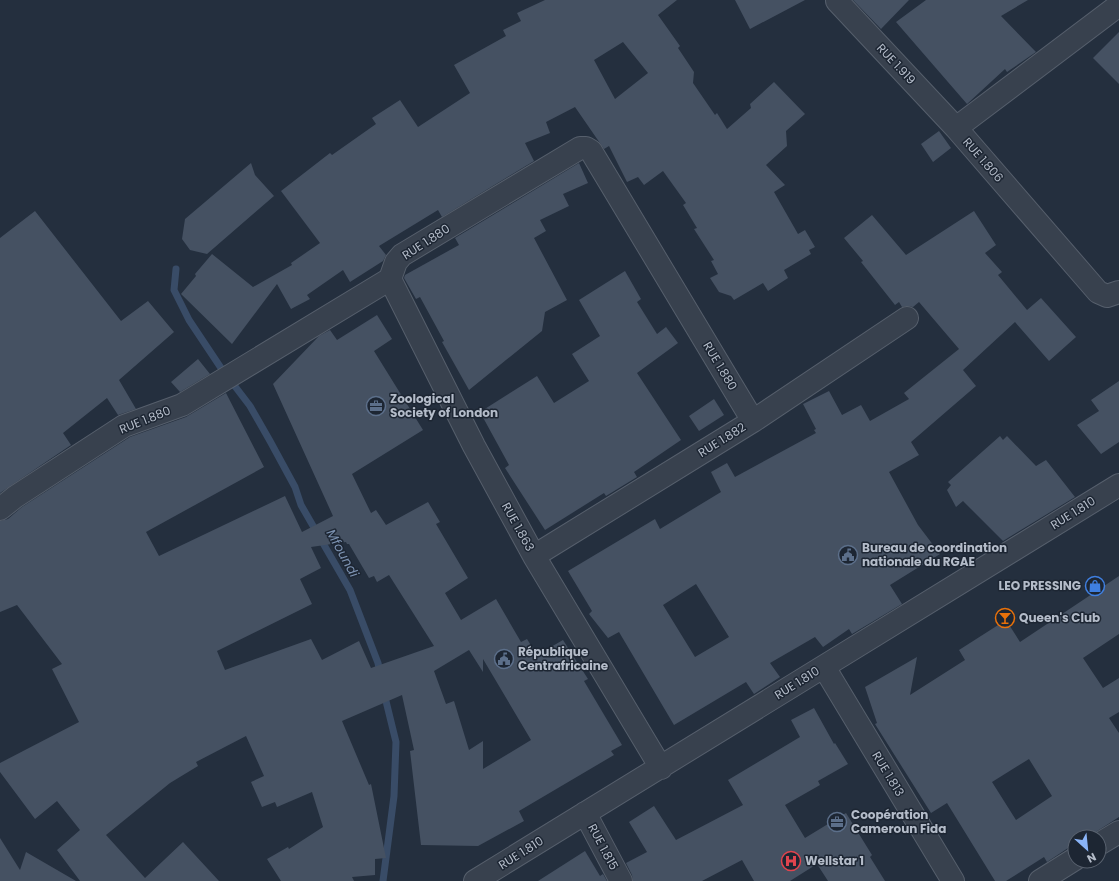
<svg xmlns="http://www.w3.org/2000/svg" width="1119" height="881" font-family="Poppins,sans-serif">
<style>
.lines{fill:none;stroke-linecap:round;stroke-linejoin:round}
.stream{stroke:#394c67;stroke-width:7}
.building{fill:#455162;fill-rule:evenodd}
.minor-casing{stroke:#565f6c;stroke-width:24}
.minor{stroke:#38414e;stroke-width:22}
.labels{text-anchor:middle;stroke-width:3;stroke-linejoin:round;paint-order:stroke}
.street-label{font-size:12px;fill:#b4bcc9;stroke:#1d2633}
.poi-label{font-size:12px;font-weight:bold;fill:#b4bcc9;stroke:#1d2633;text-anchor:start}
.water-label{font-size:13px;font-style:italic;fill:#7c92b1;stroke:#1d2633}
</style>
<rect width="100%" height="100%" fill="#242f3e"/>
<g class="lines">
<!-- stream -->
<path class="stream" d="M176 269 174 290 189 320 221 368 250 406 270 441 295 487 301 505 350 590 378 663 380 673
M383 881 394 796 396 742 384 693"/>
</g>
<!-- building -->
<path class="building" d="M545 0H677L658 15 680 46 678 48 694 72 693 83 715 115 717 113 727 129 751 108 750 104 774 82 805 114 786 131 787 146 766 165 785 185 774 192 798 234 805 230 815 247 809 250 811 254 784 270 788 278 768 291 763 283 734 300 731 296 719 292 710 278 718 274 711 261 714 260 694 229 697 228 683 205 686 203 663 171 644 185 638 177 627 182 609 146 604 149 575 107 546 122 550 133 525 143 534 161 442 217 438 210 379 246 386 255 383 261 350 282 343 270 307 295 310 299 291 309 277 284 232 344 181 294 196 276 195 274 212 254 253 287 292 265 291 263 320 243 281 191 330 153 332 155 376 124 372 118 400 100 418 127 470 93 454 65 506 36 503 30 521 21 517 13ZM623 42 648 73 615 99 594 60Z
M735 0H805L750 29Z
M853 0H909L881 29Z
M926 0H1028L1001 16 1036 52 1007 72 1005 69 967 104 896 22Z
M1119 32V84L1093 58Z
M939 131 951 148 933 162 921 144Z
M251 163 255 175 274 196 207 254 190 250 182 239 185 219Z
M579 163 588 183 563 194 569 206 540 220 546 231 534 238 567 300 545 312 542 331 469 390 442 342 444 341 420 297 416 299 404 278 405 275 459 245 455 238Z
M35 211 121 321 148 301 174 332 119 380 136 409 118 415 107 398 63 433 71 445 0 493V238Z
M974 211 996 245 985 253 1002 272 998 275 1027 310 1041 298 1076 337 1049 361 1015 322 963 370 976 386 911 442 919 455 889 472 918 525 940 554 890 585 902 604 852 634 849 629 823 647 815 637 770 663 780 677 754 694 746 682 674 725 619 632 608 638 589 614 592 611 568 571 655 519 660 529 721 492 711 472 727 463 735 477 816 433 814 430 816 429 803 404 829 391 842 415 861 405 870 421 909 399 904 393 959 349 919 302 913 307 907 306 902 307 899 302 895 305 861 262 863 261 844 238 872 215 906 255ZM696 584 729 637 695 657 663 605Z
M625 271 641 299 637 302 657 334 666 327 678 343 637 373 681 440 634 472 637 477 606 496 604 493 545 530 505 468 509 465 480 412 537 376 554 403 589 381 572 354 600 336 579 300Z
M377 315 392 339 374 351 423 430 352 474 371 513 376 510 386 525 428 502 440 522 436 524 468 578 445 593 461 620 496 599 521 642 527 639 537 655 563 640 588 679 584 681 622 745 611 751 614 755 519 811 524 821 478 846 421 845 410 751 414 750 402 695 342 721 369 785 371 784 386 858 375 859V875L352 877 354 881H281L267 859 288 847 289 849 323 827 312 792 277 807 275 802 262 807 251 782 264 776 246 736 196 762 198 766 170 783 106 835 145 878 183 842 219 881H80L57 850 80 830 57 801 35 819 0 772V763L79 722 52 669 62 664 17 605 0 612V521L8 519 22 507 130 437 186 417 226 393 264 467 146 532 159 556 285 496 302 532 333 516 273 384 319 336 330 330 337 340ZM346 542 347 544H349L369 578 374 576 377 582 389 575 434 646 371 668 359 641 322 660 311 639 225 670 217 651 312 604 300 579 321 568 311 547ZM469 650 483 672V659L531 740 483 769V741L469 750 454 701 446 704 434 671Z
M198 359 210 374 180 392 171 382Z
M1119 381V442L1101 454 1077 425 1099 411 1091 400Z
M714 399 724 415 699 431 689 416Z
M1000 436 1003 440 1007 436 1036 466 1046 460 1075 497 1003 541 963 501 956 507 947 490 951 485 948 482Z
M1119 576V634L1083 658 1103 688 1119 678V712L1109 718 1119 733V817L1088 837H1075V847L1068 848 1047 862 1044 857 1006 881H995L947 803 931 813 875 724 877 723 865 687 917 657 910 695 965 660 959 650 1006 620 1020 642ZM1029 759 1052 796 1016 820 992 782Z
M814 708 834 744 835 743 848 764 818 781 820 785 785 805 805 838 846 813 872 855 870 857 885 881H828L817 864 790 881H754L742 860 702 881H633L632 875 626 863 647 852 629 822 654 806 676 840 743 805 728 780 800 737 791 720Z
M0 838 20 870 26 852 76 881H0Z
M585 851 600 876 603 874 607 881H538Z"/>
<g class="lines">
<defs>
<path id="minor" d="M837 1 956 128
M1119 5 956 128 1098 292 1107 296 1119 292
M390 279 474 446 534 556 661 768
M0 509 15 497 124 426 182 405 390 279 396 262 402 255 580 148H586L591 151 753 421
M534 556 753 421 907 318
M824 667 953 881
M585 813 621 881
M1099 844 1119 832
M475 881 1119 485
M1040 881 1075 859"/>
</defs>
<!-- minor casing -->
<use href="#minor" class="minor-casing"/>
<!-- minor -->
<use href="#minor" class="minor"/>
</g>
<!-- icons -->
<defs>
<symbol id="office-ring" viewBox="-11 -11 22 22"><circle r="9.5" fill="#1d2633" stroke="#5c6f8a" stroke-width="1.5"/><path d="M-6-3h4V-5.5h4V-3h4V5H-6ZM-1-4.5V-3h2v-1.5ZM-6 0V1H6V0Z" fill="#5c6f8a"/></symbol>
<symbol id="civic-ring" viewBox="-11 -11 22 22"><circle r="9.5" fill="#1d2633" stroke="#5c6f8a" stroke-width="1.5"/><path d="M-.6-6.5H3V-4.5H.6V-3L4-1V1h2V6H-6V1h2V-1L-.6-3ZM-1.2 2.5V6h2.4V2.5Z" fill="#5c6f8a"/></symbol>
<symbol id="shop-ring" viewBox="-11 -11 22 22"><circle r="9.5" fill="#1d2633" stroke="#3f7fe0" stroke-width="1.5"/><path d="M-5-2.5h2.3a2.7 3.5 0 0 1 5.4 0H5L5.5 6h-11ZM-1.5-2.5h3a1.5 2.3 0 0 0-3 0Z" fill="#3f7fe0"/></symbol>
<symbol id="bar-ring" viewBox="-11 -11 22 22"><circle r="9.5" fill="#1d2633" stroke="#e8710a" stroke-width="1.5"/><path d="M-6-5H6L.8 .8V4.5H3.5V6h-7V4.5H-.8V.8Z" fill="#e8710a"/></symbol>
<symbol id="hospital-ring" viewBox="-11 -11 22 22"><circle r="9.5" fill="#1d2633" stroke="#e0444e" stroke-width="1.5"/><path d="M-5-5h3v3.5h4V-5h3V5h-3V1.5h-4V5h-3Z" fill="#e0444e"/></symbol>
</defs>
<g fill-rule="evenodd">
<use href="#office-ring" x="365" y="395" width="22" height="22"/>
<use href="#civic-ring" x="837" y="544" width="22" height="22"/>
<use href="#shop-ring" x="1084" y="575" width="22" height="22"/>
<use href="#bar-ring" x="994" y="607" width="22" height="22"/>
<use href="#civic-ring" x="493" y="648" width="22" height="22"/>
<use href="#office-ring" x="826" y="811" width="22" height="22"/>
<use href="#hospital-ring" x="780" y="850" width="22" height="22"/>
</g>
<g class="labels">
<!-- street labels -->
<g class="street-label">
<text transform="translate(896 64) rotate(47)" y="4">RUE 1.919</text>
<text transform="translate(983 160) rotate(49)" y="4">RUE 1.806</text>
<text transform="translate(426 242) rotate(-33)" y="4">RUE 1.880</text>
<text transform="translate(720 366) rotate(59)" y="4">RUE 1.880</text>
<text transform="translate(145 420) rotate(-22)" y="4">RUE 1.880</text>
<text transform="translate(722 440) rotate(-32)" y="4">RUE 1.882</text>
<text transform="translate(1073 513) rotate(-32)" y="4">RUE 1.810</text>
<text transform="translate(518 527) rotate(61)" y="4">RUE 1.863</text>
<text transform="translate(797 683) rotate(-32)" y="4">RUE 1.810</text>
<text transform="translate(888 774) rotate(59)" y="4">RUE 1.813</text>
<text transform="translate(603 847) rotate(62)" y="4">RUE 1.815</text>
<text transform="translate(521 853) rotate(-32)" y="4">RUE 1.810</text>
</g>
<!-- poi labels -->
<g class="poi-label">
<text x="390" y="403">Zoological<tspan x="390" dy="14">Society of London</tspan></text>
<text x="862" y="552">Bureau de coordination<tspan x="862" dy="14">nationale du RGAE</tspan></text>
<text x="1081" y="590" text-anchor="end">LEO PRESSING</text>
<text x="1019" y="622">Queen's Club</text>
<text x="518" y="656">République<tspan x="518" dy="14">Centrafricaine</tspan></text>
<text x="851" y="819">Coopération<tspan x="851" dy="14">Cameroun Fida</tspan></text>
<text x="805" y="865">Wellstar 1</text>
</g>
<!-- water labels -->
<g class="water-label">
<text transform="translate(343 553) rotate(61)" y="5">Mfoundi</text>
</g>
</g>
<!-- north arrow -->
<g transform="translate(1087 849) rotate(153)"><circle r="19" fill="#1d2633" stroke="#59626f"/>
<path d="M0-3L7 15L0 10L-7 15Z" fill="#8ab4f8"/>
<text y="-6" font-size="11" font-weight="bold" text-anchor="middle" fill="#b4bcc9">N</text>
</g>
</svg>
